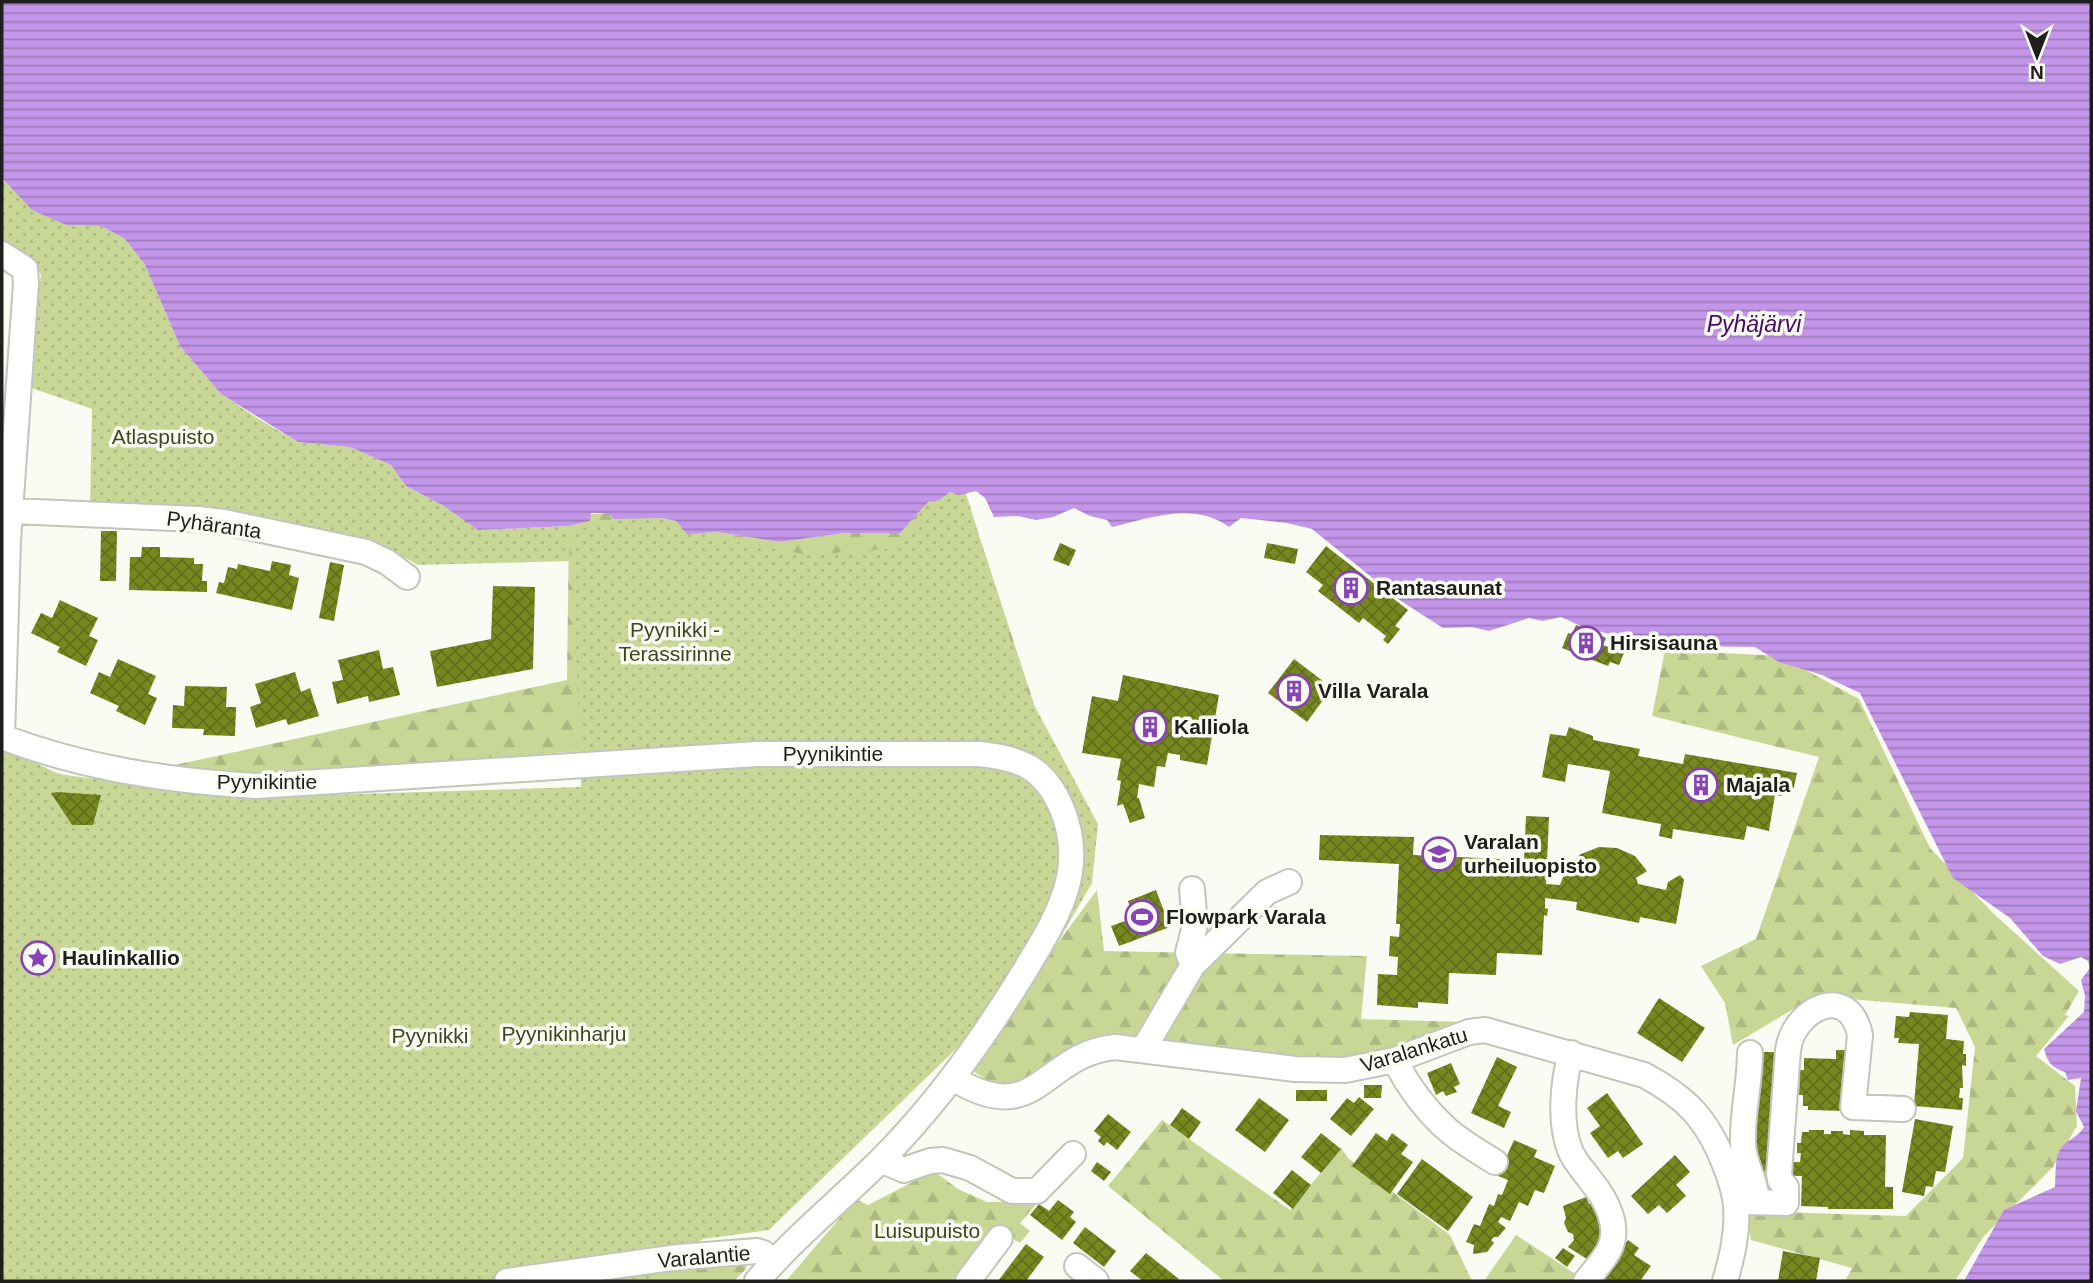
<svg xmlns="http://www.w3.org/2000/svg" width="2093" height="1283" font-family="Arial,sans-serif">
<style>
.forest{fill:url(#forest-firs)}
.park{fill:url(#park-dots)}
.water{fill:url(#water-rules)}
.building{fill:url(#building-cross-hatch)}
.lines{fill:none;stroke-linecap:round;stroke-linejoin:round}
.minor-casing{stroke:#c3c5bd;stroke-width:28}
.minor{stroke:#fff;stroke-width:24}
.labels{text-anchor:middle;stroke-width:7;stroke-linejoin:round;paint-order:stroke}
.park-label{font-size:21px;fill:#3e461d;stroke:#fafcf3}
.street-label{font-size:21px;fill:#1e1f1c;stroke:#fafcf3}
.poi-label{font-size:21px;font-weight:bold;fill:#1e1f1c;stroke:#fafcf3;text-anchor:start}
.water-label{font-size:23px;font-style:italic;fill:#48056c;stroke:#fafcf3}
</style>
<defs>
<pattern id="forest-firs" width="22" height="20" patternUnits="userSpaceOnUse" patternTransform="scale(1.75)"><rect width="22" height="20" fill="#c9d796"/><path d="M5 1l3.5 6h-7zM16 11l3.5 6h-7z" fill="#acb881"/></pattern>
<pattern id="park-dots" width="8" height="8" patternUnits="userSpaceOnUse" patternTransform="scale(1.75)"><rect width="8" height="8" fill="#c9d796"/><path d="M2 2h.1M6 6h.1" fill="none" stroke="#acb881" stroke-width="1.8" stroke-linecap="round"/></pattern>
<pattern id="water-rules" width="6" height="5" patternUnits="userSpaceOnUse" patternTransform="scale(1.75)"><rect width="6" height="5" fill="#c396e9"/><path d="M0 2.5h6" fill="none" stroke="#9e7abc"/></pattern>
<pattern id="building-cross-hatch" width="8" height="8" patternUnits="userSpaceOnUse" patternTransform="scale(1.75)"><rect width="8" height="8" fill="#778820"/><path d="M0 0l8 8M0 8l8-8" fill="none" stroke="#616f1b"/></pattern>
</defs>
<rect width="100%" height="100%" fill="#fafcf3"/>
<!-- forest -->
<path class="forest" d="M965 492 1034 704 674 749 566 752 283 776 161 768 567 680 569 526 590 521V514L607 513 639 519 661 518 676 521 687 534 717 532 779 542 845 533 900 532 928 502Z
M1665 650 1780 656 1859 699 1930 848 1994 914 2079 991 2065 1015 2069 1016 2036 1056 2075 1086 2077 1126 2053 1167 1984 1236 1955 1281H1845L1852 1268 1751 1240 1745 1211 1906 1216 1963 1158 1975 1047 1956 1008 1815 996 1733 1045 1725 1003 1701 966 1756 939 1819 757 1652 716Z
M1097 890 1104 951 1367 956 1361 1019 1465 1022 1365 1056 1314 1057 1129 1039 1023 1085 1003 1087 988 1081 973 1071 1051 952Z
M1162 1120 1290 1210 1341 1148 1349 1159 1450 1235 1472 1281H1224L1108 1186Z
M934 1171 958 1189 987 1202 1039 1201 1020 1223 1030 1231 1020 1243 992 1228 952 1281H786L856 1199 868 1205Z
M1516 1235 1580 1277 1577 1281H1484Z
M742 1260 747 1268 734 1281H552Z"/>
<!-- park -->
<path class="park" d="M2 178 33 210 66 225 101 226 125 239 145 265 180 346 221 394 257 418 298 442 350 447 391 465 406 486 442 505 478 530 569 526 570 561 418 565 377 542 229 512 90 507 92 409 26 386 41 274 2 247Z
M965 490 1025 688 1098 824 1092 883 1047 961 769 1230 703 1239 651 1281H2V747L59 774 232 798 581 787 572 531 649 514 727 540 809 555 900 548 931 493Z"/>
<!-- water -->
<path class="water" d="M2 2H2091V1281H1964L2004 1210 2055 1187C2056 1176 2054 1156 2062 1147 2069 1139 2078 1137 2084 1127L2076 1111 2081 1078 2068 1080 2065 1072C2051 1067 2048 1063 2044 1049L2084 1012 2085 996 2081 980 2090 968 2088 961 2081 957 2060 964 2043 956 2010 918 1953 878 1860 693 1822 675 1779 662 1755 647 1685 646 1617 636 1583 627 1561 617 1542 621 1529 618 1489 631 1471 627 1443 628 1401 601 1312 529 1287 523 1241 518 1229 527C1194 501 1150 518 1112 527L1107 520 1090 516 1074 508 1053 517 1036 520 1018 516 994 517 985 498 976 491 959 495 950 492 939 500 928 502 900 533H845L779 542 717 532 687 534 676 521 661 518 614 519 607 513H591L590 521 569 526 478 530 442 505 406 486 391 465 350 447 298 442 221 394 180 346 145 265 125 239 101 226 66 225 32 210 2 178Z"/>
<!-- building -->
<path class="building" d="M101 531H117L116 581H100Z
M1060 543 1076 550 1069 566 1053 560Z
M1267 543 1298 549 1295 564 1264 558Z
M1326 546 1408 610 1395 626 1400 629 1388 644 1383 640 1386 636 1363 618 1359 623 1318 591 1323 585 1306 572Z
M142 547H160V557L194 558V564H203L202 581H207V592L129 590 130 557H141Z
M272 561 291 565 289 575 299 578 292 610 216 593 219 582 224 583 228 567 237 569 238 564 270 571Z
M330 562 344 565 334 621 319 618Z
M493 586 535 587 533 669 437 687 430 651 491 639Z
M60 600 98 618 89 636 98 640 86 666 57 652 60 647 31 633 41 613 52 618Z
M1576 625 1606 638 1603 645 1624 653 1619 665 1610 662 1608 666 1562 648 1568 633 1572 634Z
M379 650 383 669 393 667 400 695 369 702 368 696 337 704 332 682 343 680 338 660Z
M118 659 156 676 148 694 157 698 145 725 116 711 119 706 90 693 99 672 110 677Z
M1294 659 1323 681 1317 689 1326 696 1307 722 1268 693Z
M295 672 301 692 310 688 319 716 288 725 286 719 256 728 250 707 261 703 255 684Z
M1123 675 1219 695 1207 765 1180 760V755L1168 753 1165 767 1157 766 1154 787 1139 784 1137 798H1139L1145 818 1130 823 1123 804 1117 806 1121 781 1117 780 1121 759 1082 753 1092 696 1118 701Z
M185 686 227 687 226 707H236L235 736 203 735 204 729 172 728 173 705 184 706Z
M1569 727 1593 736V740L1640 749 1638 756 1683 764 1685 754 1797 773 1793 791 1783 789 1782 796 1775 795 1769 831 1747 826 1744 840 1673 829 1672 839 1659 836 1661 824 1602 813 1610 771 1568 764 1565 782 1542 777 1550 734 1566 736Z
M57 792 101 795 93 825H72L51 793Z
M1526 816 1549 817 1546 884 1560 885 1567 867 1581 854 1599 847 1617 848 1635 856 1647 871 1636 878 1638 884 1666 890 1668 882 1680 875 1684 880 1676 924 1640 917 1639 923 1576 910 1577 902 1545 898V908L1548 909 1547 916 1544 915 1542 955 1497 953 1496 975 1449 973 1448 1004 1418 1002V1008L1377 1005 1378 974 1397 975 1398 957 1389 956 1390 936 1399 937 1400 924H1396L1399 864 1319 860 1320 835 1414 837 1413 855 1524 860Z
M1156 890 1170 927 1119 946 1111 926 1134 918 1128 901Z
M1659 998 1705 1028 1682 1062 1637 1033Z
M1910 1012 1948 1015 1946 1039 1964 1041 1963 1054H1966V1066L1962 1065 1963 1088H1960L1959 1098H1963L1962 1110 1914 1106 1919 1044 1898 1043 1899 1038H1894L1896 1016 1909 1017Z
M1836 1050H1848L1847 1111 1808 1110V1106H1803V1095H1799L1800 1070H1804V1058L1836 1059Z
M1761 1052H1778V1091H1771L1770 1122H1775L1773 1172 1753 1171 1752 1156Z
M1497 1057 1517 1067 1498 1106 1511 1112 1504 1128 1471 1113Z
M1451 1063 1460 1084 1454 1087 1457 1092 1446 1096 1443 1091 1436 1095 1427 1073Z
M1364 1085H1382L1381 1098H1364Z
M1296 1090H1327V1101H1296Z
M1607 1093 1643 1144 1623 1158 1618 1151 1608 1158 1590 1133 1600 1126 1587 1108Z
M1359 1097 1374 1109 1351 1136 1330 1119 1347 1098 1354 1103Z
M1259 1098 1289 1120 1265 1152 1235 1130Z
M1182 1108 1201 1122 1189 1139 1170 1125Z
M1108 1114 1131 1132 1117 1150 1107 1142 1104 1146 1098 1141 1101 1137 1094 1131Z
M1915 1119 1953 1126 1945 1172 1936 1171 1933 1187 1926 1186 1924 1196 1902 1192Z
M1809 1130H1824V1134H1831V1131H1843V1134L1850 1135V1130L1864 1131V1135H1886L1885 1187H1893V1209H1828V1207L1801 1206 1802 1176H1792V1162H1800L1801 1153H1797V1143H1801L1802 1132H1809Z
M1321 1133 1341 1149 1321 1173 1301 1157Z
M1376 1133 1387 1141 1392 1133 1408 1145 1401 1154 1413 1162 1390 1194 1352 1166Z
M1514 1140 1537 1150 1534 1157 1555 1166 1544 1193 1535 1190 1528 1206 1519 1202 1510 1221 1501 1217 1498 1222 1506 1228 1498 1237H1494L1491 1240 1494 1243 1487 1252 1473 1254 1474 1245 1466 1242 1474 1224 1480 1226 1489 1204 1494 1206 1498 1194 1502 1195 1508 1180 1498 1176Z
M1675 1155 1690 1172 1676 1185 1686 1196 1667 1213 1659 1205 1648 1214 1631 1196Z
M1422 1159 1473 1197 1448 1231 1397 1194Z
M1097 1162 1111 1172 1104 1181 1091 1171Z
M1292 1170 1311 1185 1293 1209 1273 1193Z
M1586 1197 1589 1204 1594 1202 1604 1229 1603 1246 1590 1261 1568 1247 1574 1240 1573 1234 1568 1232 1564 1223 1566 1218 1563 1206Z
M1058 1200 1074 1212 1070 1217 1076 1222 1062 1240 1030 1215 1039 1204 1049 1211Z
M1085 1227 1116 1251 1104 1267 1073 1243Z
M1628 1240 1639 1248 1634 1255 1651 1266 1640 1281H1599Z
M1026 1244 1044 1257 1026 1281H998Z
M1563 1248 1575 1256 1567 1267 1555 1258Z
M1783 1251 1820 1258 1816 1281H1778Z
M1146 1253 1179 1279 1177 1281H1143L1130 1271Z"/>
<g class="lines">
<defs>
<path id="minor" d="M2 254 25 269 26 283 8 541 2 737
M12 511 198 519 224 522 366 552 387 562 407 577
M2 737C84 768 168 781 256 786L757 754H979C1021 758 1045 768 1062 809 1088 872 1055 920 1024 972 982 1041 936 1105 879 1162 838 1202 794 1238 757 1281
M1192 889 1195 925 1188 953 1193 965
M1143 1050 1193 965 1267 892 1289 882
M1571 1053C1563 1081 1559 1122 1570 1150 1574 1161 1584 1171 1591 1181 1606 1199 1621 1227 1609 1250 1603 1261 1594 1271 1586 1281
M1750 1053C1750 1083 1742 1112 1743 1143 1743 1164 1757 1181 1757 1202
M1395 1060C1407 1085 1427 1112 1449 1131 1462 1142 1479 1152 1495 1162
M953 1078C1037 1131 1042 1054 1115 1047L1295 1069 1345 1070 1395 1060 1469 1032 1485 1030 1644 1075C1687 1098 1707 1119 1725 1165 1730 1178 1735 1192 1736 1206 1738 1232 1732 1257 1725 1281
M881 1160 904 1170 930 1161 943 1160 970 1168 1012 1191H1037L1073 1154
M1736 1205 1748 1202 1786 1203V1187L1780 1180 1779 1174 1788 1050C1794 1008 1849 982 1860 1035L1853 1107 1903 1109
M1077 1266 1096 1281
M507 1281 679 1257 757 1251 763 1253 774 1261
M968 1281 1000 1238"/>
</defs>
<!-- minor casing -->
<use href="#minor" class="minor-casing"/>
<!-- minor -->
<use href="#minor" class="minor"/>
</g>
<!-- icons -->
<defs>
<symbol id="building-ring" viewBox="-11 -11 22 22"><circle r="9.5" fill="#fafcf3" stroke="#8642b6" stroke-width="1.5"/><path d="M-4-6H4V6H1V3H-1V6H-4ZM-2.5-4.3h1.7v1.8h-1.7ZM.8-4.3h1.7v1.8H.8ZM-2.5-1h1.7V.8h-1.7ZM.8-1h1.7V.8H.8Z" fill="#8642b6"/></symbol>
<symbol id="university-ring" viewBox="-11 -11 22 22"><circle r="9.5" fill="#fafcf3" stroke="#8642b6" stroke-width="1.5"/><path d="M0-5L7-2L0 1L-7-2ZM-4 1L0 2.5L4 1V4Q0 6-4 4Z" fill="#8642b6"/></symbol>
<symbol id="stadium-ring" viewBox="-11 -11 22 22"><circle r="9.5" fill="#fafcf3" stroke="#8642b6" stroke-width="1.5"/><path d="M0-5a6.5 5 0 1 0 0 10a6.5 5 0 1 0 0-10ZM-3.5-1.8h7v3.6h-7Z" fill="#8642b6"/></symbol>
<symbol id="sight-ring" viewBox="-11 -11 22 22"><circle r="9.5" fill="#fafcf3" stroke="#8642b6" stroke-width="1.5"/><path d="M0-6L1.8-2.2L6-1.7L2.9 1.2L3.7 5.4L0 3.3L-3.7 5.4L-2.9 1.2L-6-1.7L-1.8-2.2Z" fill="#8642b6"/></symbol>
</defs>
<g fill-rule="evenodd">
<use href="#building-ring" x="1332" y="569" width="38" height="38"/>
<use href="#building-ring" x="1567" y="624" width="38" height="38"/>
<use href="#building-ring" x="1275" y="672" width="38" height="38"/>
<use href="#building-ring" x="1131" y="708" width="38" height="38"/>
<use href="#building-ring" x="1682" y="766" width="38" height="38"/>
<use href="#university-ring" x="1420" y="835" width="38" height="38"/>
<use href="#stadium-ring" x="1123" y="898" width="38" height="38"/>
<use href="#sight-ring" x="19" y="939" width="38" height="38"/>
</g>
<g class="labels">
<!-- park labels -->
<g class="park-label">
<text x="163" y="444">Atlaspuisto</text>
<text x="675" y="637">Pyynikki -<tspan x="675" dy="24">Terassirinne</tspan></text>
<text x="564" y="1041">Pyynikinharju</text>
<text x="430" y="1043">Pyynikki</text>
<text x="927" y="1238">Luisupuisto</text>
</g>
<!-- street labels -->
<g class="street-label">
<text transform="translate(214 525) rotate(8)" y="7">Pyhäranta</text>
<text x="833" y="761">Pyynikintie</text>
<text x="267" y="789">Pyynikintie</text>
<text transform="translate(1414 1050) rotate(-17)" y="7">Varalankatu</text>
<text transform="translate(704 1257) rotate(-5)" y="7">Varalantie</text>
</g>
<!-- poi labels -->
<g class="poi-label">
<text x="1376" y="595">Rantasaunat</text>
<text x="1610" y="650">Hirsisauna</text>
<text x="1318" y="698">Villa Varala</text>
<text x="1174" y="734">Kalliola</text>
<text x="1726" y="792">Majala</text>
<text x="1464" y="849">Varalan<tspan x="1464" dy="24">urheiluopisto</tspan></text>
<text x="1166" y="924">Flowpark Varala</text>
<text x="62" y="965">Haulinkallio</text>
</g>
<!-- water labels -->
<g class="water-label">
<text x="1754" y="332">Pyhäjärvi</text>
</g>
</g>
<!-- border -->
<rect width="2093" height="1283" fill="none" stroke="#1e1f1c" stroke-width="7"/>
<!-- north arrow -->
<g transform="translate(2037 56) rotate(180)" stroke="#fafcf3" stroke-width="5" paint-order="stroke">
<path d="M0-5L12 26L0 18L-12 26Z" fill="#1e1f1c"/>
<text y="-10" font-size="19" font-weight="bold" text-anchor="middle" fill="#1e1f1c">N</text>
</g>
</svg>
